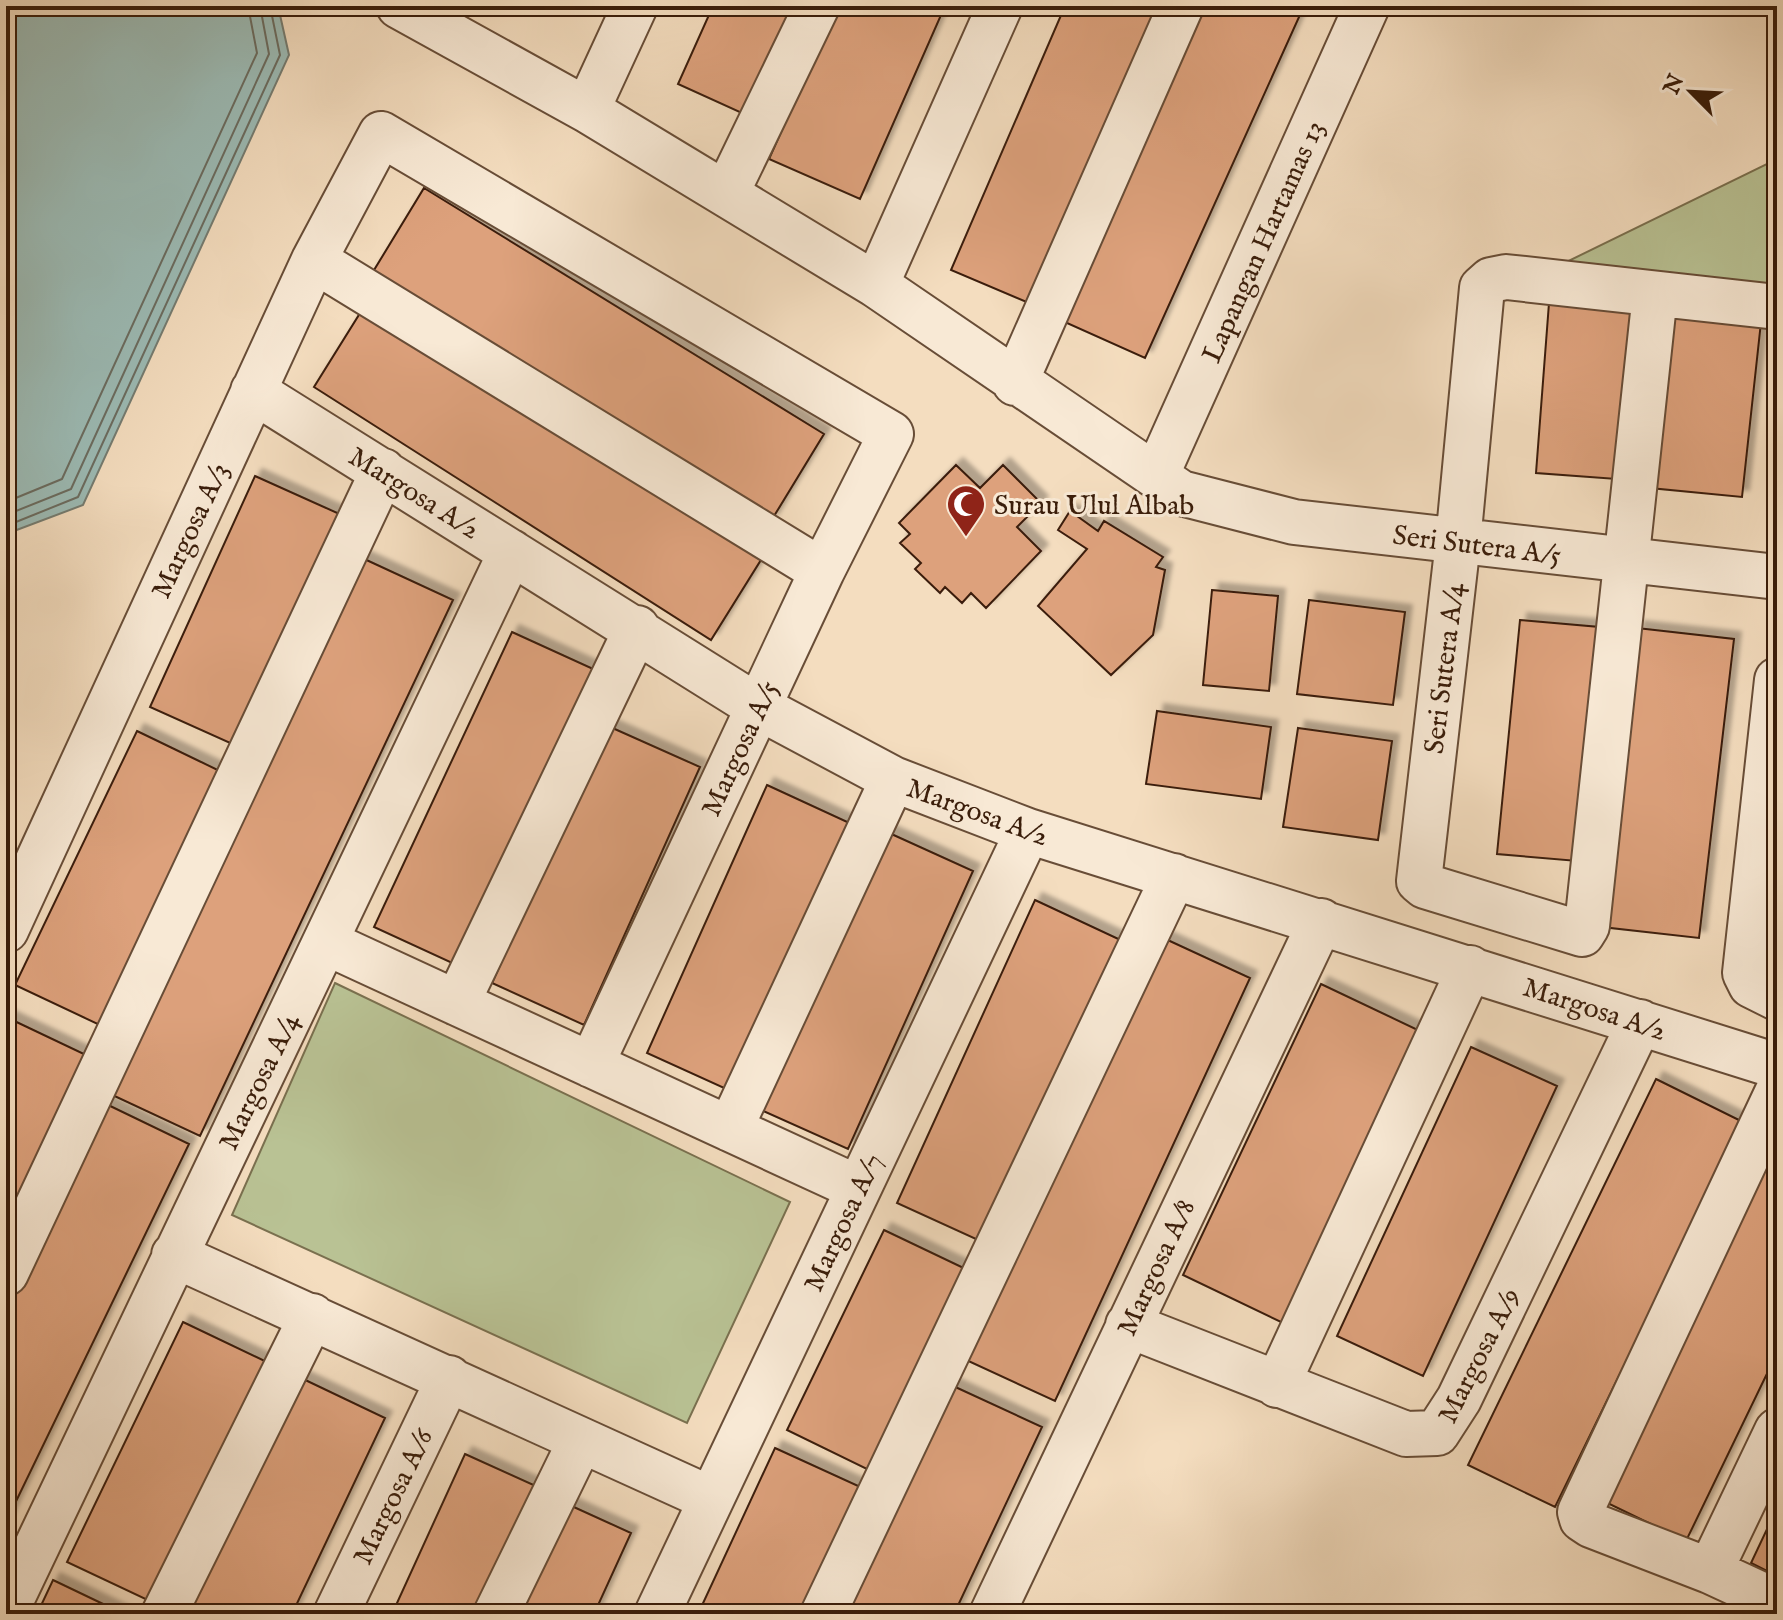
<svg xmlns="http://www.w3.org/2000/svg" width="1783" height="1620" font-family="'IM FELL English',serif">
<style>
.green{fill:#b9c294;stroke:#7a704f;stroke-width:2}
.water{fill:#9cbbb5;stroke:#757c71;stroke-width:2}
.lines{fill:none;stroke-linecap:round;stroke-linejoin:round}
.shore{stroke:#6b6c60;stroke-width:2}
.building{fill:#dda17c;stroke:#3a1d0a;stroke-width:2;filter:url(#shadow)}
.minor-casing{stroke:#684d37;stroke-width:48}
.minor{stroke:#f8e9d5;stroke-width:44}
.labels{text-anchor:middle;stroke-width:6;stroke-linejoin:round;paint-order:stroke}
.street-label{font-size:28px;fill:#3a1d0a;stroke:#f8e9d5}
.poi-label{font-size:28px;fill:#3a1d0a;stroke:#f8e9d5;text-anchor:start}
</style>
<defs>
<filter id="shadow"><feDropShadow dx="7" dy="-7" stdDeviation="2" flood-color="#0004"/></filter>
</defs>
<rect width="100%" height="100%" fill="#f4ddbf"/>
<filter id="stains"><feTurbulence type="fractalNoise" baseFrequency=".0025" numOctaves="4"/><feColorMatrix values="0 0 0 0 .2 0 0 0 0 .09 0 0 0 0 .02 0 0 0 .5 -.17"/></filter>
<radialGradient id="worn" r=".72"><stop offset=".6" stop-color="#630" stop-opacity="0"/><stop offset="1" stop-color="#630" stop-opacity=".3"/></radialGradient>
<!-- green -->
<path class="green" d="M1777 159V299L1548 271Z
M335 983 790 1202 687 1423 232 1215Z"/>
<!-- water -->
<path class="water" d="M6 6H278L289 55 83 505 6 534Z"/>
<g class="lines">
<!-- shore -->
<path class="shore" d="M6 502 62 479 257 53 248 6
M6 515 71 489 269 54 260 6
M6 526 78 497 280 55 270 6"/>
</g>
<!-- building -->
<path class="building" d="M713 6H806L755 119 678 84Z
M837 6H945L860 199 769 159Z
M1065 6H1166L1036 306 951 270Z
M1198 6H1304L1145 358 1058 319Z
M424 188 824 434 771 521 371 275Z
M367 302 764 555 711 640 314 387Z
M1549 303 1643 309 1630 480 1536 473Z
M1668 312 1761 322 1742 497 1650 488Z
M956 465 980 488 1003 465 1041 503 1017 527 1041 551 986 608 971 593 962 603 945 587 940 593 915 569 921 563 900 543 910 534 899 523Z
M255 476 344 516 239 747 150 707Z
M1070 511 1098 531 1104 521 1163 557 1156 567 1165 570 1153 635 1111 675 1038 606 1087 549 1058 530Z
M360 557 453 600 200 1136 108 1093Z
M1212 590 1278 596 1269 691 1203 685Z
M1309 600 1405 612 1393 705 1297 694Z
M1520 620 1611 628 1589 862 1497 854Z
M1637 628 1734 639 1699 938 1602 927Z
M512 632 602 673 463 968 374 927Z
M1157 711 1271 727 1261 799 1146 784Z
M608 726 700 767 584 1025 492 983Z
M1298 728 1392 741 1378 840 1283 827Z
M137 731 226 774 104 1027 15 985Z
M767 785 856 826 735 1093 647 1053Z
M887 832 973 871 848 1149 761 1110Z
M1035 900 1127 943 989 1245 897 1203Z
M1159 936 1250 978 1055 1401 964 1359Z
M1321 984 1422 1032 1283 1323 1183 1275Z
M6 1017 86 1055 6 1226Z
M1471 1047 1557 1086 1423 1376 1337 1336Z
M1656 1079 1743 1122 1555 1507 1468 1465Z
M104 1103 189 1144 6 1522V1304Z
M1777 1119V1353L1686 1541 1595 1497Z
M884 1230 972 1272 875 1473 787 1430Z
M183 1322 271 1364 156 1604 67 1562Z
M299 1377 385 1418 292 1614H186Z
M951 1385 1042 1427 954 1614H844Z
M775 1448 867 1490 810 1614H698Z
M465 1454 538 1487 480 1614H392Z
M565 1503 631 1533 594 1614H514Z
M1777 1508V1576L1751 1563Z
M53 1580 124 1614H37Z"/>
<g class="lines">
<defs>
<path id="minor" d="M399 6 587 110 876 285 1181 493 1294 522 1777 577
M587 110 635 6
M726 194 817 6
M314 260 822 571
M876 285 1000 6
M1655 294 1587 926 1582 934 1425 886 1419 881 1458 542 1482 288 1491 280 1506 277 1777 307
M1015 383 1181 6
M253 391 758 707 893 779 1028 831 1777 1066
M1156 476 1367 6
M1777 680 1745 973 1751 985 1777 998
M6 930 314 260 381 134 891 434 822 571 591 1065
M325 942 858 1188
M457 1003 637 628
M1777 1093 1580 1512 1582 1519 1591 1525 1710 1571 1777 1602
M730 1129 893 779
M174 1255 711 1499
M6 1273 383 471
M1128 1325 1406 1434 1437 1433 1459 1399 1640 1022
M1277 1385 1470 968
M1710 1571 1777 1431
M6 1611 511 552
M164 1614 312 1316
M336 1614 449 1378
M496 1614 581 1440
M657 1614 1028 831
M823 1614 1174 876
M992 1614 1321 921"/>
</defs>
<!-- minor casing -->
<use href="#minor" class="minor-casing"/>
<!-- minor -->
<use href="#minor" class="minor"/>
</g>
<!-- icons -->
<defs>
<symbol id="mosque-pin" viewBox="-11 -11 22 30"><path d="M0 17L-7.5 6A9.5 9.5 0 1 1 7.5 6Z" fill="#8f2418" stroke="#f8e9d5"/><path d="M3.5-4.9A6 6 0 1 0 3.5 4.9A5 5 0 1 1 3.5-4.9Z" fill="#fff"/></symbol>
</defs>
<g fill-rule="evenodd">
<use href="#mosque-pin" x="944" y="482" width="44" height="60"/>
</g>
<g class="labels">
<!-- street labels -->
<g class="street-label">
<text transform="translate(1262 241) rotate(-66)" y="10">Lapangan Hartamas 13</text>
<text transform="translate(415 492) rotate(32)" y="10">Margosa A/2</text>
<text transform="translate(189 530) rotate(-65)" y="10">Margosa A/3</text>
<text transform="translate(1477 544) rotate(7)" y="10">Seri Sutera A/5</text>
<text transform="translate(1443 668) rotate(-83)" y="10">Seri Sutera A/4</text>
<text transform="translate(739 748) rotate(-65)" y="10">Margosa A/5</text>
<text transform="translate(978 811) rotate(20)" y="10">Margosa A/2</text>
<text transform="translate(1595 1008) rotate(18)" y="10">Margosa A/2</text>
<text transform="translate(258 1081) rotate(-64)" y="10">Margosa A/4</text>
<text transform="translate(842 1222) rotate(-65)" y="10">Margosa A/7</text>
<text transform="translate(1155 1267) rotate(-65)" y="10">Margosa A/8</text>
<text transform="translate(1478 1355) rotate(-63)" y="10">Margosa A/9</text>
<text transform="translate(392 1496) rotate(-64)" y="10">Margosa A/6</text>
</g>
<!-- poi labels -->
<g class="poi-label">
<text x="994" y="514">Surau Ulul Albab</text>
</g>
</g>
<!-- margin -->
<rect width="1783" height="1620" fill="none" stroke="#f4ddbf" stroke-width="32"/>
<rect x="8" y="8" width="1767" height="1604" fill="none" stroke="#3a1d0a" stroke-width="4"/>
<rect x="16" y="16" width="1751" height="1588" fill="none" stroke="#3a1d0a" stroke-width="2"/>
<!-- north arrow -->
<g transform="translate(1691 92) rotate(294)" stroke="#f8e9d5" stroke-width="6" paint-order="stroke">
<path d="M0-6L14 30L0 20L-14 30Z" fill="#3a1d0a"/>
<text y="-12" font-size="22" font-weight="bold" text-anchor="middle" fill="#3a1d0a">N</text>
</g>
<rect width="100%" height="100%" filter="url(#stains)"/>
<rect width="100%" height="100%" fill="url(#worn)"/>
</svg>
